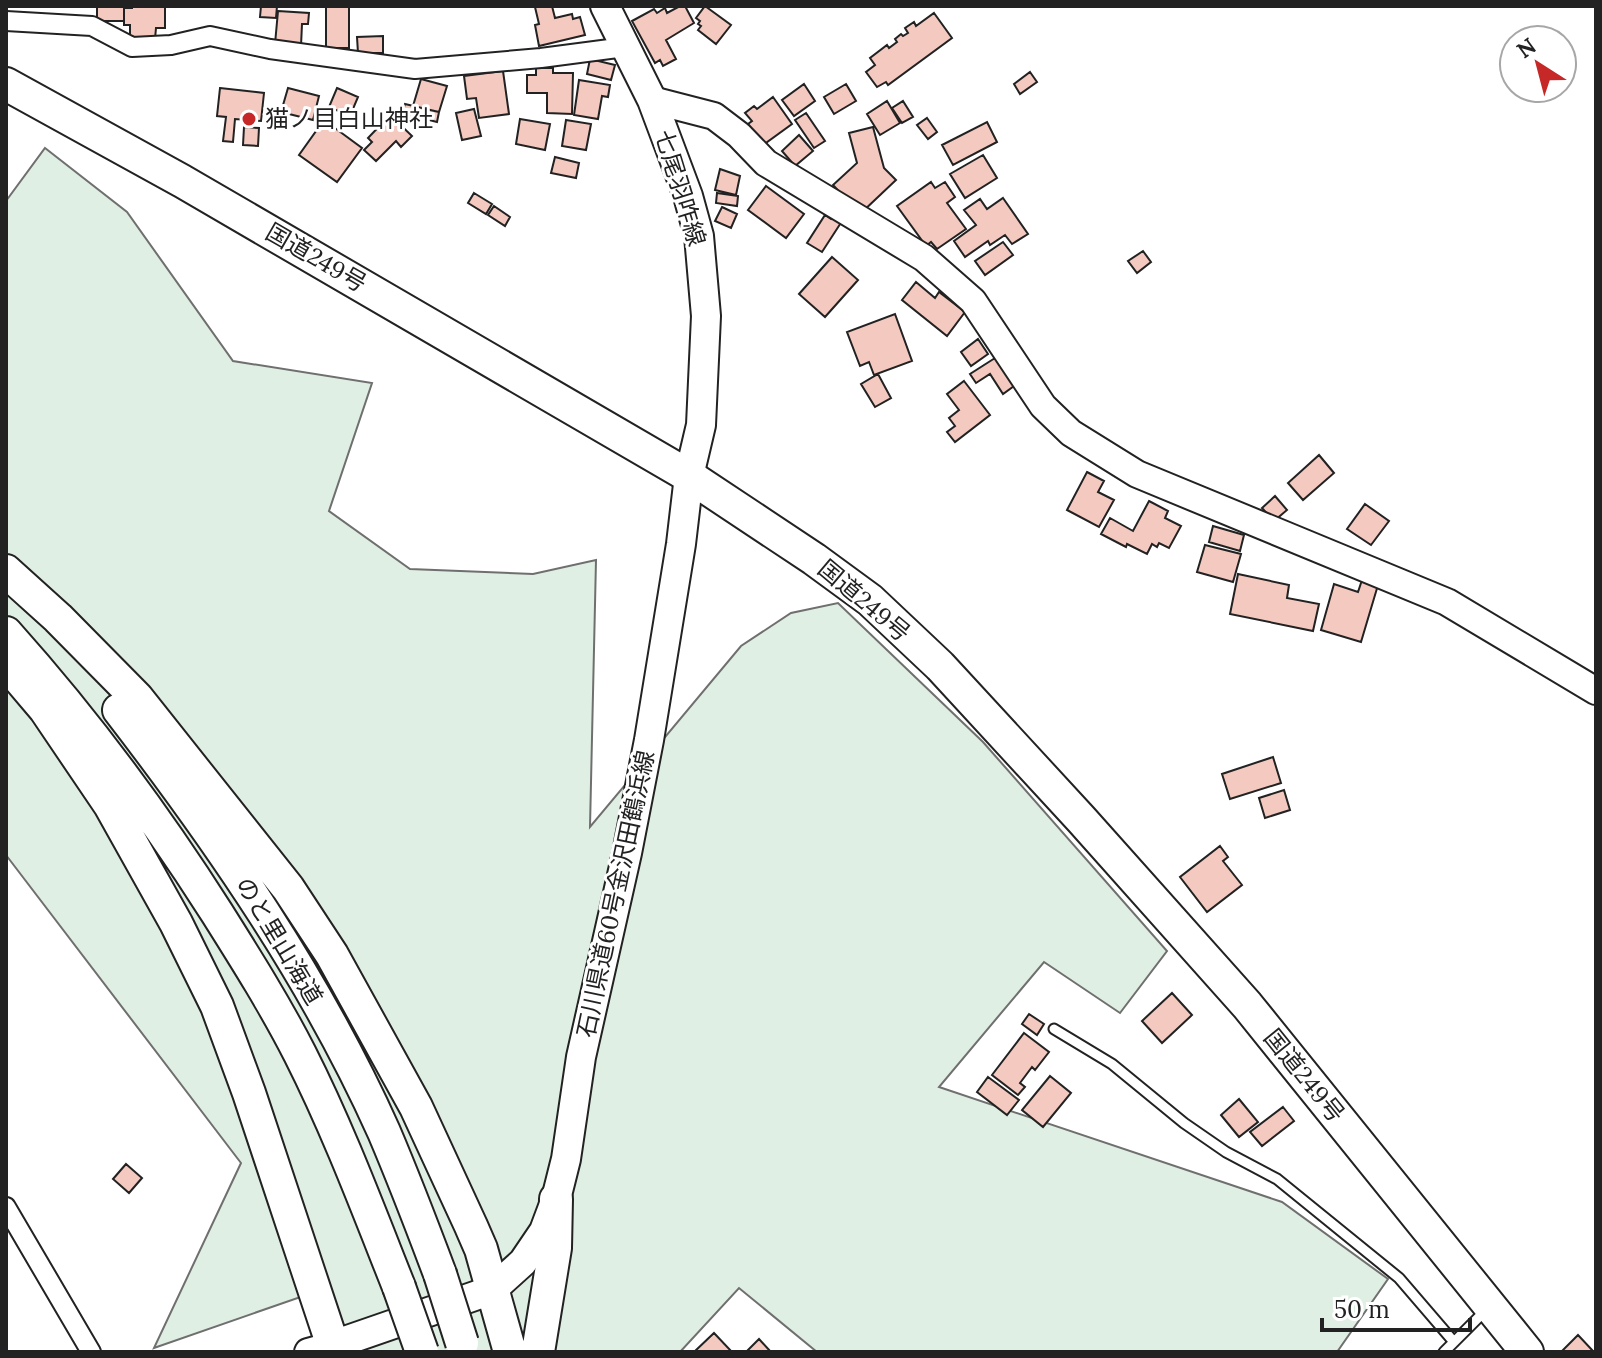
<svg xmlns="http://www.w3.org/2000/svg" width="1602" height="1358" font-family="Lora,'Noto Sans JP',serif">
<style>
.green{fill:#e0efe3;stroke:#6f6f6f;stroke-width:2}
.building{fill:#f3c9c0;stroke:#222;stroke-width:2}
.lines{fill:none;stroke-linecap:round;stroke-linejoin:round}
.lane-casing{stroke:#222;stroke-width:13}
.street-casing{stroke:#222;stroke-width:22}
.secondary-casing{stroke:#222;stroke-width:30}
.primary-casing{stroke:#222;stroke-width:32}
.highway-casing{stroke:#222;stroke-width:36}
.lane{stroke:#fff;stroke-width:9}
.street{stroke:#fff;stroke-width:18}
.secondary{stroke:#fff;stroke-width:26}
.primary{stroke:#fff;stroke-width:28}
.highway{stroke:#fff;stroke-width:32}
.highway-bridge-casing{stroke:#222;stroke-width:36;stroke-linecap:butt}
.highway-bridge{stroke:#fff;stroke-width:32}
.poi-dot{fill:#c62828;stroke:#fff;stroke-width:3}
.labels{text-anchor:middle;stroke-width:6;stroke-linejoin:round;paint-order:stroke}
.poi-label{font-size:24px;fill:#222;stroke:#fff;text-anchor:start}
.street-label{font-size:24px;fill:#222;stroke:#fff}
</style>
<rect width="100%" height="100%" fill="#fff"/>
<!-- green -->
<path class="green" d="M45 148 127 212 233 361 372 383 329 511 410 569 533 574 596 560 590 827 741 646 791 613 838 603 983 742 1167 951 1120 1013 1044 962 939 1087 1282 1202 1388 1279 1337 1352H817L739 1288 680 1352H325L309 1294 154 1348 241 1163 6 855V201Z"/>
<!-- building -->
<path class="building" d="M97 6H124V21H97Z
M132 6H165V28H156L155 39H130V25H124V8H132Z
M261 6H277L276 18 260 17Z
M326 6H349V48H326Z
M542 6H552L555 18 572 14 573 19 580 17 585 35 539 46 535 25 539 24 535 7Z
M680 6H685L694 23 666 40 676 59 663 66 660 60 655 63 632 21 654 9 657 13 665 8 667 13Z
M705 6 731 25 716 44 698 30 701 26 698 24 700 21 696 18Z
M278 11 309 13 308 24H302L301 46 275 44Z
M934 13 952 38 888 85 886 82 877 87 866 72 875 65 870 58 887 45 889 48 897 42 895 39 901 34 903 36 908 33 905 28 914 22 916 26Z
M383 36V53H358L357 37Z
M590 59 615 65 611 80 587 74Z
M536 68H553V73H573L572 114 547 113V93H527V75H536Z
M503 71 509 114 479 118 476 98 467 99 464 76Z
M1030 72 1037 82 1020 94 1014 84Z
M421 79 447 86 439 112 413 106Z
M579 80 610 85 608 97 602 96 598 119 574 115Z
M804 84 815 101 794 116 782 100Z
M846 84 856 101 834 114 824 97Z
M220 88 264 93 261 121 235 119 233 142 223 141 226 117 217 116Z
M288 88 319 96 313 120 281 112Z
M337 88 358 97 350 116 329 107Z
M773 97 792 124 763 145 748 124 752 121 745 113 754 106 757 109Z
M887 101 900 123 880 135 867 114Z
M903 101 913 117 902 123 892 108Z
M405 104 439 112 437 122 402 113Z
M474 109 481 136 462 140 456 113Z
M806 113 825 141 814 148 795 120Z
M390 115 412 136 401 147 396 141 376 161 364 150 372 142 368 138Z
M927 118 937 132 928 139 917 125Z
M520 119 550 124 545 150 516 144Z
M324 120 362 148 337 182 299 155Z
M566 120 591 124 586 150 562 146Z
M987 122 997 142 953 165 942 145Z
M244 127 259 128 258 146 243 145Z
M873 127 884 168 896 180 860 214 833 185 857 163 849 133Z
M799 135 813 151 795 166 782 151Z
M983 155 997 178 965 198 950 174Z
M555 157 579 163 576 178 551 173Z
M720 169 740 176 736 195 715 190Z
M931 182 935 188 945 182 955 197 947 203 966 229 937 249 931 242 926 246 897 206Z
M766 186 804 214 786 238 748 210Z
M474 193 492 204 486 214 468 203Z
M717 193 738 196 737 206 716 203Z
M1003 198 1028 234 1012 244 1005 235 990 245 988 241 965 257 954 241 976 225 964 210 980 199 987 209Z
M494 206 510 217 505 226 488 215Z
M722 207 737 214 731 228 715 221Z
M836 212 844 218 822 252 807 243 825 215 831 219Z
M1003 242 1013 255 985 275 975 261Z
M1143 251 1151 262 1137 273 1128 261Z
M832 257 858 280 825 317 799 294Z
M916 282 935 298 939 292 965 312 947 336 902 300Z
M895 314 912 361 874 375 869 362 860 366 847 332Z
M978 339 988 354 971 366 961 352Z
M995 358 1014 386 1003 394 990 374 976 383 970 374Z
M878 374 891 398 875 407 861 384Z
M964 381 990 415 955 442 947 432 955 426 949 418 959 410 947 394Z
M1319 455 1334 473 1303 500 1288 483Z
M1087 472 1104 481 1098 492 1114 500 1099 527 1067 510Z
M1275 496 1287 510 1274 521 1262 508Z
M1149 501 1168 511 1165 518 1181 526 1169 548 1159 543 1157 547 1152 544 1147 554 1127 544 1126 547 1101 534 1110 518 1133 531Z
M1365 504 1389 521 1371 545 1347 529Z
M1213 526 1244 535 1240 551 1209 542Z
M1205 545 1241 554 1233 582 1197 572Z
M1238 574 1289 585 1287 598 1319 604 1313 631 1230 614Z
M1362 580 1378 585 1361 642 1321 630 1334 584 1358 592Z
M1273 757 1281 783 1230 799 1222 774Z
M1284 790 1290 810 1265 818 1259 798Z
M1220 846 1228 857 1223 861 1242 885 1207 912 1180 877Z
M1172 993 1192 1015 1162 1043 1142 1021Z
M1029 1014 1044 1024 1037 1035 1022 1024Z
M1024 1033 1049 1052 1035 1070 1032 1067 1020 1083 1025 1087 1018 1095 992 1075Z
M1050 1076 1071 1093 1043 1127 1022 1110Z
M988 1077 1019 1100 1007 1115 977 1092Z
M1239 1099 1258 1122 1239 1137 1221 1115Z
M1283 1107 1294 1121 1262 1146 1250 1132Z
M126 1164 142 1178 129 1193 113 1179Z
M714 1333 732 1352H694Z
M1578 1335 1593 1351 1592 1352H1561Z
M759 1339 771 1352H746Z"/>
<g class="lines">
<defs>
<path id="lane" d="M1054 1029 1112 1064 1184 1123 1226 1152 1277 1179 1399 1278 1454 1342
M1444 1352 1487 1309"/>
<path id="street" d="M6 21 92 26 132 47 171 45 210 36 270 49 415 69 541 58 625 47
M6 1207 91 1352"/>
<path id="secondary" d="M652 100 714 116 739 135 766 163 924 258 973 301 1043 406 1071 433 1137 474 1447 602 1596 691
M308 1352 333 1345"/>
<path id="primary" d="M333 1345 492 1290 523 1262 544 1231 556 1199 566 1159 581 1057 627 853 649 740 681 544 689 476 701 425 706 316 699 236 688 196 652 100 605 6"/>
<path id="highway" d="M6 84 182 181 689 476 814 559 870 600 940 666 1081 819 1247 1005 1527 1352
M6 571 58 618 137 698 288 888 332 955 416 1107 471 1226 481 1249 510 1352
M6 633C84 720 154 814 217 913 246 959 275 1005 300 1054 338 1129 368 1209 399 1287
M6 663 45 709 110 805 176 923 217 1006 249 1093 335 1352
M119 710C220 841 316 980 384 1132 404 1179 422 1226 440 1274
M538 1352 555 1248 556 1199"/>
</defs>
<!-- lane casing -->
<use href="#lane" class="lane-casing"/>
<!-- street casing -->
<use href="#street" class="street-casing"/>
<!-- secondary casing -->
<use href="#secondary" class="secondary-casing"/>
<!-- primary casing -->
<use href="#primary" class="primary-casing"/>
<!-- highway casing -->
<use href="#highway" class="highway-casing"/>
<!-- lane -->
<use href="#lane" class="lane"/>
<!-- street -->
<use href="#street" class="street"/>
<!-- secondary -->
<use href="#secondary" class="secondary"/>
<!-- primary -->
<use href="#primary" class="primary"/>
<!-- highway -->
<use href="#highway" class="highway"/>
<defs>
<path id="highway-bridge" d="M440 1274 462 1343
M399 1287 422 1352"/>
</defs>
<!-- highway-bridge casing -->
<use href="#highway-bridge" class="highway-bridge-casing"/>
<!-- highway-bridge -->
<use href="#highway-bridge" class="highway-bridge"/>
</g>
<!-- markers -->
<circle class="poi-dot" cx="249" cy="119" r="8"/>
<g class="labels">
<!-- poi labels -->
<g class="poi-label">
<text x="265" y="127">猫ノ目白山神社</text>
</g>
<!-- street labels -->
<g class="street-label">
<text transform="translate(680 188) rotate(73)" y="8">七尾羽咋線</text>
<text transform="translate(316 258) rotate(30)" y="8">国道249号</text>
<text transform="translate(864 601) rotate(40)" y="8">国道249号</text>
<text transform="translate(616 894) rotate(-78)" y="8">石川県道60号金沢田鶴浜線</text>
<text transform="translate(279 941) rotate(59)" y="8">のと里山海道</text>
<text transform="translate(1304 1076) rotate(51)" y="8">国道249号</text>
</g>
</g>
<!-- border -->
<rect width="1602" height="1358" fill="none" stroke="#222222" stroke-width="16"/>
<!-- north arrow -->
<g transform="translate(1538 64) rotate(324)"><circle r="38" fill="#ffffff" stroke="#a7a7a7" stroke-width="2"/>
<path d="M0-6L14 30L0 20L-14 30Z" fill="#c62828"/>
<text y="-12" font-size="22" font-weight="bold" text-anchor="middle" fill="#222222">N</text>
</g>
<!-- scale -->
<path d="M1322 1318v12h148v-12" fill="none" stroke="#222222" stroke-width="4"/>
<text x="1334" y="1318" font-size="24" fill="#222222" stroke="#ffffff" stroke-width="6" paint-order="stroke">50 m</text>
</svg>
